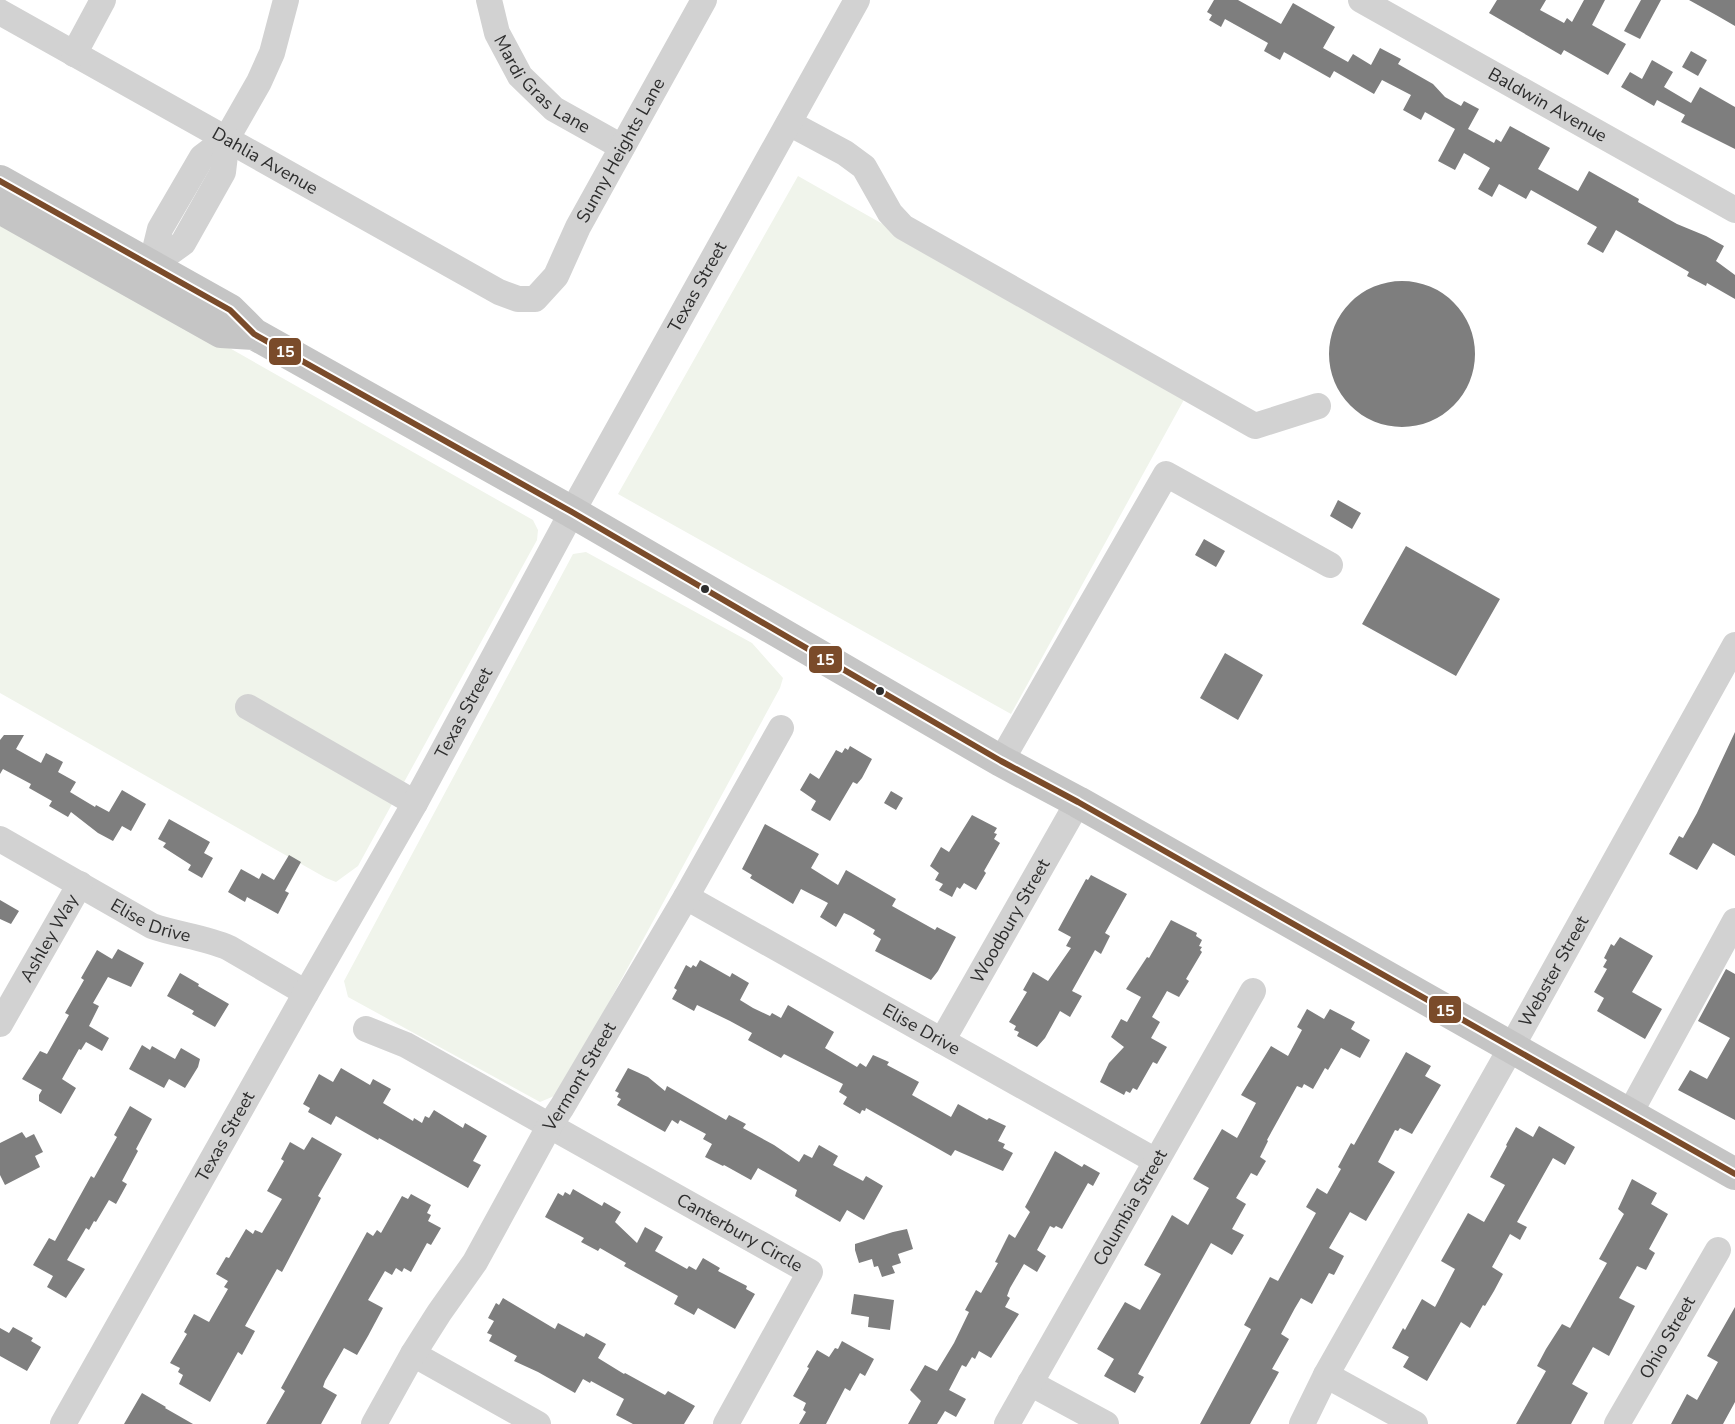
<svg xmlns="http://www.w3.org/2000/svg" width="1735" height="1424" font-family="'Nunito Sans',sans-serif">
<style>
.green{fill:#f0f4eb}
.building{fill:#7e7e7e}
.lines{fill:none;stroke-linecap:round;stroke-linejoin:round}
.minor{stroke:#d2d2d2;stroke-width:26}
.major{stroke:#c5c5c5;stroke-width:32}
.bus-1-casing{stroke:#fff;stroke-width:10}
.bus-1{stroke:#7a4b2a;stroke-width:6}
.bus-dot{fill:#2d2d2d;stroke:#fff;stroke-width:2}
.labels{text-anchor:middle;stroke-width:6;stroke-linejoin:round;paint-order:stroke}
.street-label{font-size:18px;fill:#2d2d2d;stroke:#fff}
.line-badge{stroke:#fff;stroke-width:2}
.badge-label{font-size:16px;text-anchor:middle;font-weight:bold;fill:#fff}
</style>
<rect width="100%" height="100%" fill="#fff"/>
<!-- green -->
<path class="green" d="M798 176 1186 396 1011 714 618 494Z
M0 218 533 520 538 530 537 540 358 866 336 882 326 878 0 693Z
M586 552 752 643 783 678 780 688 559 1094 540 1102 348 997 344 981 573 554Z"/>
<!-- building -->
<path class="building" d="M1214 0H1238L1281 24 1293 3 1335 27 1323 48 1348 62 1353 54 1371 65 1380 48 1401 59 1398 64 1433 84 1445 97 1461 106 1464 101 1479 109 1468 129 1494 143 1496 139 1501 142 1510 126 1550 148 1538 169 1578 191 1589 171 1639 199 1638 202 1677 224 1706 236 1724 246 1716 261 1735 275V299L1707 283 1706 286 1687 276 1689 272 1616 230 1603 253 1587 244 1597 227 1531 190 1526 199 1499 184 1492 197 1478 189 1490 168 1464 153 1455 170 1438 161 1455 129 1425 112 1421 120 1403 110 1411 95 1382 80 1374 94 1334 71 1330 78 1284 52 1280 60 1264 51 1268 43 1225 19 1221 27 1209 20 1212 15 1207 12Z
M1497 0H1546L1540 10 1564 23 1567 18 1572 22 1584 0H1605L1592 25 1626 44 1608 75 1564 50 1561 55 1489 13Z
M1641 0H1661L1640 39 1624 31Z
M1689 0H1735V26L1716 15Z
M1691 51 1707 60 1698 76 1682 67Z
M1652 60 1673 72 1664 87 1691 103 1700 87 1735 107V149L1681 122 1685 115 1657 100 1654 106 1621 87 1630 72 1642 79Z
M1329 354a73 73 0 1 1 146 0a73 73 0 1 1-146 0Z
M1338 500 1361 513 1352 529 1330 516Z
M1204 539 1225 551 1216 567 1195 555Z
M1406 546 1500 599 1456 676 1362 624Z
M1225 653 1263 675 1238 720 1200 698Z
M1735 732V856L1713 843 1697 870 1669 854 1679 836 1683 838 1697 813Z
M4 735H24L16 749 41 763 46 753 63 762 58 772 76 782 70 792 95 807 96 805 109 812 122 790 146 804 131 831 122 826 113 841 98 833 71 812 68 817 49 806 52 801 29 788 31 784 3 769 0 774V740Z
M850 746 872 759 862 778 857 784 853 782 830 821 811 810 816 801 800 790 810 773 819 779 836 750 842 753 845 748 848 750Z
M891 791 903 798 896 810 884 803Z
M972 815 997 828 994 833 997 834 994 839 1000 843 984 871 986 873 976 890 964 883 960 889 957 887 952 897 939 890 943 884 935 880 939 873 930 866 941 847 949 852Z
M169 819 210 842 204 853 213 858 202 878 188 870 191 865 163 847 166 843 158 839Z
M765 824 819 854 811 868 838 885 846 870 896 899 892 906 935 930 937 927 956 937 938 971 931 980 875 951 881 939 873 934 875 930 851 916 844 913 836 927 820 917 828 903 801 889 793 904 750 878 752 875 742 869Z
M289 855 301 862 285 891 289 893 278 914 247 897 245 902 228 892 241 869 259 879 262 873 274 880Z
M1091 875 1127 894 1105 933 1110 936 1101 954 1095 950 1072 991 1082 996 1070 1017 1060 1011 1045 1038 1037 1047 1017 1036 1019 1032 1014 1030 1016 1026 1009 1022 1027 992 1023 990 1033 972 1048 981 1071 948 1066 946 1071 937 1058 930 1086 879 1088 880Z
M0 900 19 911 11 924 0 919Z
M1171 920 1197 933 1196 936 1202 940 1199 946 1202 947 1200 950 1202 952 1186 979 1189 981 1179 997 1167 991 1152 1017 1160 1022 1151 1038 1167 1047 1157 1064 1153 1062 1137 1090 1133 1088 1130 1093 1126 1091 1124 1095 1100 1082 1109 1063 1124 1047 1111 1037 1121 1019 1127 1022 1141 997 1126 989 1147 957 1149 958Z
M1620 937 1653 956 1632 992 1662 1009 1645 1039 1597 1011 1604 998 1594 992 1607 969 1603 967 1607 960 1604 958 1611 944 1614 946Z
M118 949 144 963 131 987 108 977 93 1003 99 1006 89 1026 109 1038 102 1051 86 1042 81 1050 79 1049 62 1079 76 1088 61 1114 39 1101V1095L42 1090 22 1079 40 1051 47 1054 69 1015 65 1013 84 980 81 978 97 950 112 959Z
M700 960 730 977 732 973 749 983 740 1000 753 1008 770 1016 772 1013 781 1018 788 1005 834 1032 825 1048 857 1067 860 1063 866 1067 873 1055 889 1062 887 1065 919 1082 912 1095 951 1117 958 1104 987 1120 989 1118 1006 1126 998 1141 1005 1144 1003 1148 1013 1153 1003 1171 955 1150 951 1156 866 1108 865 1111 862 1110 860 1114 843 1104 847 1097 839 1092 843 1084 784 1054 781 1058 748 1040 752 1033 730 1021 697 1005 694 1011 672 999 677 990 674 988 686 965 691 968 693 965 696 967Z
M1726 969 1735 974V1120L1678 1090 1690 1070 1707 1079 1730 1038 1698 1021Z
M180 973 199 984 198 986 229 1004 215 1027 192 1014 194 1011 167 996Z
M1307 1009 1324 1019 1330 1009 1355 1022 1351 1029 1370 1040 1360 1058 1341 1048 1328 1070 1325 1068 1313 1089 1304 1084 1302 1088 1297 1086 1267 1140 1268 1141 1260 1157 1266 1161 1257 1176 1251 1173 1236 1198 1246 1204 1232 1229 1244 1235 1232 1255 1211 1243 1138 1374 1144 1377 1135 1393 1104 1376 1114 1359 1097 1349 1125 1302 1140 1310 1161 1274 1144 1265 1161 1235 1172 1215 1188 1225 1209 1188 1193 1179 1222 1129 1237 1138 1256 1103 1241 1095 1271 1046 1288 1056 1302 1030 1297 1027Z
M142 1045 150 1050 152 1046 175 1059 181 1048 200 1059 198 1067 185 1088 169 1079 164 1088 129 1069Z
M1406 1052 1431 1066 1425 1076 1441 1085 1412 1134 1400 1128 1398 1131 1395 1130 1378 1162 1395 1172 1366 1221 1350 1212 1329 1248 1344 1256 1334 1275 1329 1273 1312 1304 1301 1298 1295 1308 1281 1334 1289 1339 1272 1369 1279 1372 1250 1424H1200L1251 1329 1244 1325 1263 1290 1270 1277 1278 1281 1316 1213 1306 1207 1317 1188 1327 1194 1341 1169 1338 1167 1351 1143 1354 1145Z
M341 1068 370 1085 373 1079 391 1089 383 1103 413 1121 414 1118 422 1123 425 1116 429 1118 434 1110 463 1128 465 1123 487 1136 473 1161 481 1165 468 1188 379 1138 378 1140 336 1116 331 1125 308 1112 310 1108 303 1104 319 1074 333 1082Z
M628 1068 648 1077 665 1091 667 1086 726 1120 729 1115 746 1124 743 1128 774 1145 799 1162 804 1154 812 1158 819 1145 838 1156 833 1165 863 1181 866 1176 883 1186 864 1220 847 1210 840 1222 795 1196 797 1190 758 1168 751 1180 724 1165 723 1166 705 1157 712 1144 703 1139 706 1134 680 1120 678 1124 672 1120 665 1132 617 1105 621 1099 617 1097 619 1093 615 1091Z
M130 1106 152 1119 136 1149 138 1151 122 1181 127 1184 116 1204 109 1200 96 1222 94 1221 89 1230 86 1228 67 1260 85 1269 66 1298 47 1287 53 1276 33 1265 49 1238 55 1241 91 1176 94 1178 117 1137 114 1135Z
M1539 1126 1575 1147 1565 1165 1553 1158 1517 1222 1527 1227 1520 1240 1510 1234 1492 1267 1503 1274 1494 1291 1485 1306 1483 1305 1470 1328 1461 1322 1427 1381 1403 1367 1409 1357 1392 1348 1403 1328 1405 1330 1422 1299 1435 1307 1455 1269 1441 1261 1468 1213 1484 1222 1505 1185 1490 1177 1507 1146 1506 1145 1516 1127 1533 1137Z
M22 1132 26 1138 34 1134 43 1152 35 1156 40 1167 5 1185 0 1175V1143Z
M312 1137 342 1154 318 1196 321 1198 282 1272 277 1269 245 1326 255 1331 242 1355 238 1352 210 1402 179 1384 183 1375 178 1372 180 1368 170 1363 187 1334 184 1332 194 1314 209 1322 228 1289 224 1287 228 1281 216 1274 226 1257 229 1258 246 1229 253 1234 255 1230 262 1233 282 1199 267 1191 284 1161 281 1159 290 1142 304 1150Z
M1055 1151 1082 1167 1084 1164 1100 1173 1093 1186 1088 1183 1062 1229 1056 1226 1054 1228 1050 1226 1037 1250 1046 1256 1037 1272 1024 1264 1010 1288 1007 1296 1010 1298 1005 1307 1019 1314 991 1358 979 1351 975 1359 972 1357 966 1367 962 1365 949 1390 966 1399 956 1417 945 1411 937 1424H908L921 1401 910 1390 925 1365 937 1371 954 1343 969 1312 965 1310 976 1290 981 1293 998 1263 995 1262 1009 1234 1015 1238 1030 1212 1025 1207Z
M1632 1179 1657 1193 1651 1204 1668 1214 1649 1249 1655 1253 1646 1270 1637 1266 1619 1298 1635 1306 1609 1356 1593 1347 1572 1384 1588 1393 1571 1424H1516L1546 1371 1537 1366 1546 1349 1562 1324 1570 1328 1607 1263 1599 1259 1624 1214 1618 1209Z
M573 1189 602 1206 604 1202 621 1212 615 1222 637 1243 645 1227 663 1237 655 1251 687 1269 689 1266 696 1270 703 1258 720 1268 718 1271 747 1286 746 1289 755 1294 735 1329 698 1308 694 1315 674 1304 678 1296 624 1266 626 1263 600 1248 598 1251 581 1242 584 1238 545 1217 558 1193 563 1196 565 1192 570 1195Z
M411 1194 431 1205 427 1213 431 1215 428 1221 441 1228 431 1245 427 1243 411 1272 404 1268 402 1272 396 1268 392 1275 385 1271 368 1300 383 1308 368 1336 357 1355 344 1348 325 1381 323 1387 337 1395 321 1424H266L285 1391 281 1388 367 1232 373 1236 377 1230 381 1233 402 1196 408 1199Z
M907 1229 913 1249 898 1254 901 1263 892 1266 895 1273 882 1277 878 1266 874 1267 872 1259 859 1263 855 1250V1244L893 1232Z
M854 1294 894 1300 890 1330 868 1327 869 1317 851 1314Z
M503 1298 555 1329 558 1323 584 1337 586 1333 606 1344 598 1358 624 1374 625 1373 665 1395 668 1391 695 1406 684 1424H633L616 1415 624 1399 591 1381 590 1383 583 1379 575 1393 538 1372 514 1361 517 1356 489 1341 492 1335 487 1333 494 1321 488 1318 496 1303 499 1305Z
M1735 1307V1402L1723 1424H1671L1687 1394 1697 1400 1718 1362 1707 1356Z
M13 1327 33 1338 31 1341 41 1347 27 1371 0 1356V1328L9 1333Z
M842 1341 874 1359 865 1376 860 1373 850 1391 845 1388 826 1424H799L806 1412 803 1410 806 1403 793 1396 809 1368 807 1367 817 1350 829 1357 835 1348 838 1349Z
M142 1393 166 1407 165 1408 193 1424H124Z"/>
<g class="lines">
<!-- minor -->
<g class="minor">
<path id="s1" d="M489 0 497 33 520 76 554 109 622 147"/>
<path id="s2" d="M1361 0 1735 210"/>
<path id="s3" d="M0 12 499 292 518 299H535L556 276 578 227 704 0"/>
<path d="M74 54 103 0"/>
<path d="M789 123 845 153 864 167 890 213 903 227 1255 426 1318 406"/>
<path d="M151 266 160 229 202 157 227 138 259 82 272 53 286 0"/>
<path d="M151 266 183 243 223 172 227 138"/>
<path d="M248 707 415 803"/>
<path d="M1001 761 1166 474 1330 565"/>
<path id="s4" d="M0 839 152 926C177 935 205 937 229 948L306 993"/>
<path id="s5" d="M686 897 1156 1161"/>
<path id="s6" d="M0 1024 80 884"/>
<path id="s7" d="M366 1029 406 1045 810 1272 726 1424"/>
<path id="s8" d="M942 1041 1078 802"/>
<path d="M1630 1113 1735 921"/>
<path d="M413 1354 538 1424"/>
<path d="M1326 1375 1415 1424"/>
<path d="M1030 1383 1106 1424"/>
<path id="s9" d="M63 1424 306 993 415 803 572 512 857 0"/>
<path id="s10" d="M374 1424 413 1354 439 1313 475 1262 550 1125 562 1107 686 897 781 728"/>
<path id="s11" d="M1007 1424 1253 991"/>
<path id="s12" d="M1302 1424 1326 1375 1511 1048 1735 645"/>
<path id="s13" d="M1617 1424 1718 1250"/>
</g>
<!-- major -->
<path class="major" d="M0 181 230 310 254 334 572 512 1001 761 1078 802 1735 1174
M0 208 221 332 254 334"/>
<defs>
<path id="bus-1" d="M0 181 230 310 254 334 572 512 1001 761 1078 802 1735 1174"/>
</defs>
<!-- bus-1 casing -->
<use href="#bus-1" class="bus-1-casing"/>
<!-- bus-1 -->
<use href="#bus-1" class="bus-1"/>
</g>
<!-- markers -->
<g class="bus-dot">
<circle cx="705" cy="589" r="5"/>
<circle cx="880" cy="691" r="5"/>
</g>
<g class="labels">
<!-- street labels -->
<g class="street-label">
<text dy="6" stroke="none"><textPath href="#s1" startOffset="104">Mardi Gras Lane</textPath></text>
<text dy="6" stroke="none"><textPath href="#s2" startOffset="214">Baldwin Avenue</textPath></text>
<text dy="6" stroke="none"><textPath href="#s3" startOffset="782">Sunny Heights Lane</textPath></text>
<text dy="6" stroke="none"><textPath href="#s3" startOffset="304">Dahlia Avenue</textPath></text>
<text dy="6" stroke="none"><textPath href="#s9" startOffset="1302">Texas Street</textPath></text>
<text dy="6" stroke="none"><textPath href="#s9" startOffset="816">Texas Street</textPath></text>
<text dy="6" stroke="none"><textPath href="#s4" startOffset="172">Elise Drive</textPath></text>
<text dy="6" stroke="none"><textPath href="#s8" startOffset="138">Woodbury Street</textPath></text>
<text dy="6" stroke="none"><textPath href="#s6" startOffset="99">Ashley Way</textPath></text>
<text dy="6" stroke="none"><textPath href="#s12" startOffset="518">Webster Street</textPath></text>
<text dy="6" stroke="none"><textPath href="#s5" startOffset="270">Elise Drive</textPath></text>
<text dy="6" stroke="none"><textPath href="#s10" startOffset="404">Vermont Street</textPath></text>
<text dy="6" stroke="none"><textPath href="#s9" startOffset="330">Texas Street</textPath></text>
<text dy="6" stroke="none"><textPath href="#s11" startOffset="249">Columbia Street</textPath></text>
<text dy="6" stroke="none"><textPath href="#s7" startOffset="426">Canterbury Circle</textPath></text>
<text dy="6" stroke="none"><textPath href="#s13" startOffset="100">Ohio Street</textPath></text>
</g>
</g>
<g class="line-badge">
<rect x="268" y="337" width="34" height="29" rx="6" fill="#7a4b2a"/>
<rect x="808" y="645" width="35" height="29" rx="6" fill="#7a4b2a"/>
<rect x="1428" y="995" width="34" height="29" rx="6" fill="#7a4b2a"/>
</g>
<g class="badge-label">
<text x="285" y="357">15</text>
<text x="825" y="665">15</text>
<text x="1445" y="1016">15</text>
</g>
</svg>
